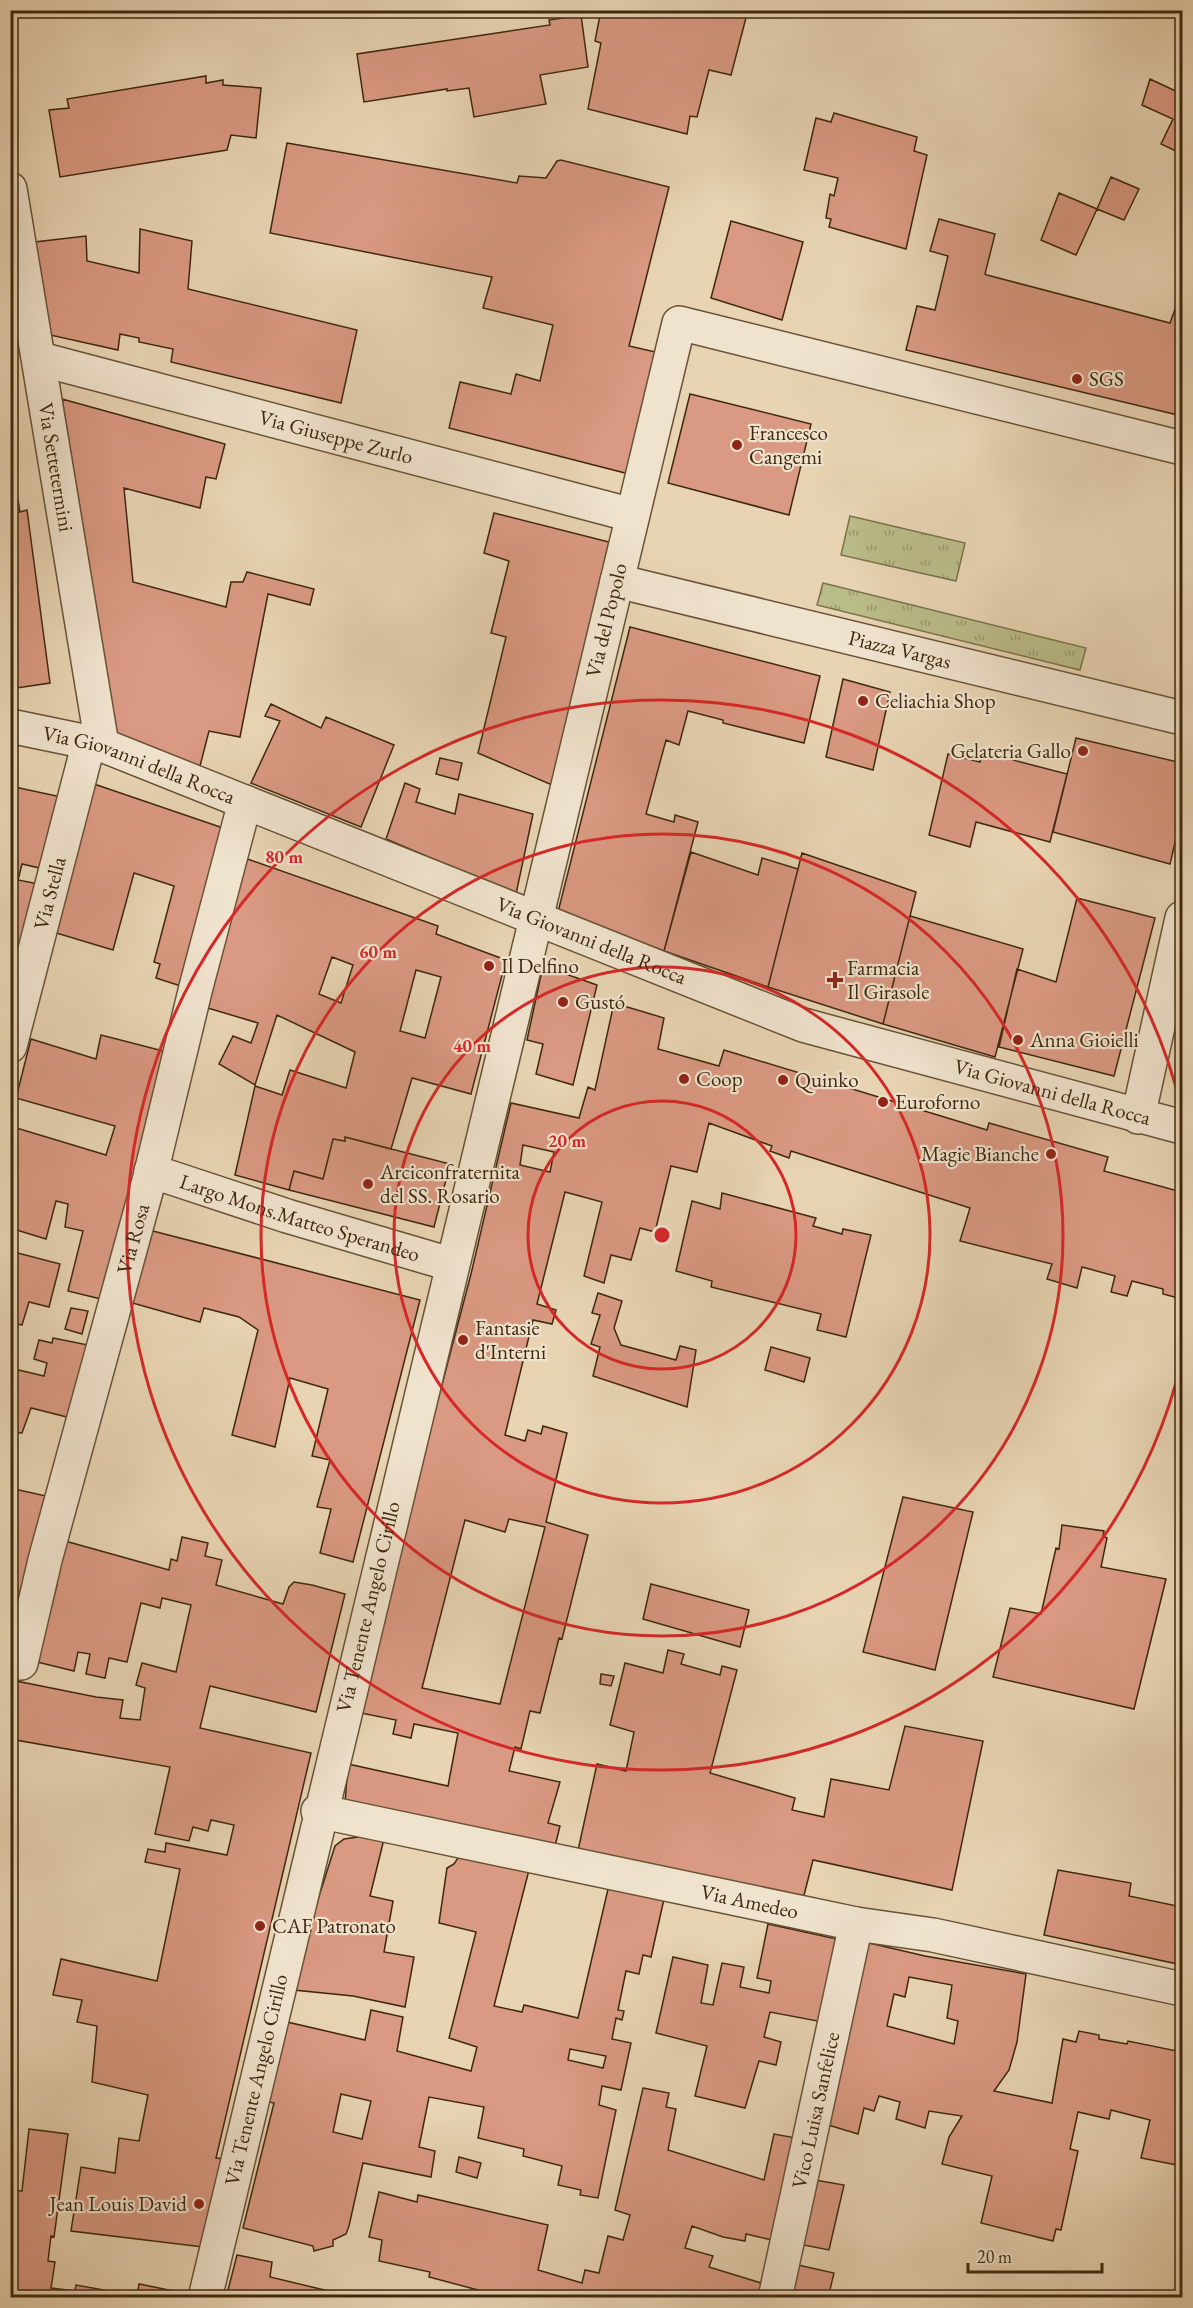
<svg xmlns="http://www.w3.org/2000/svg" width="1193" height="2308" font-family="'EB Garamond',serif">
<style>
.grass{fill:url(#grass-tufts);stroke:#7c724c;stroke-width:1.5}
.building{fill:#da9982;stroke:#3e280e;stroke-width:1.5;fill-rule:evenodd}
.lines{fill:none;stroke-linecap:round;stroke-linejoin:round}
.minor-casing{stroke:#685337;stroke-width:36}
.tertiary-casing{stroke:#685337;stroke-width:36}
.minor{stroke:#f0e3ce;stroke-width:33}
.tertiary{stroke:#f0e3ce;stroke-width:33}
.ring{fill:none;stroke:#d62828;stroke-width:3}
.poi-dot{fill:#8f2418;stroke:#f0e3ce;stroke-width:2}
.labels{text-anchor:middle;stroke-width:4.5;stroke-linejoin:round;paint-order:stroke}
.poi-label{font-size:21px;fill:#3e280e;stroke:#f0e3ce;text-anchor:start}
.street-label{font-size:21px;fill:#3e280e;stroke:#f0e3ce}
.centre{fill:#d62828;stroke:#f0e3ce;stroke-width:3}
.ring-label{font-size:18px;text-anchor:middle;font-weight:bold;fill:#d62828;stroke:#f0e3ce;stroke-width:4.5;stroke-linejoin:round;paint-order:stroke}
</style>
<defs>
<pattern id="grass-tufts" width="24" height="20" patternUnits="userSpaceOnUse" patternTransform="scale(1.5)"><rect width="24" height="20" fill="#babc89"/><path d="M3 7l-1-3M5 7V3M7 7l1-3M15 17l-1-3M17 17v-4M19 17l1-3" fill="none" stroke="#99996e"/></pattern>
</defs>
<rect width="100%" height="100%" fill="#e8d4b3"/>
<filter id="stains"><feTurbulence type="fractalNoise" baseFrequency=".00333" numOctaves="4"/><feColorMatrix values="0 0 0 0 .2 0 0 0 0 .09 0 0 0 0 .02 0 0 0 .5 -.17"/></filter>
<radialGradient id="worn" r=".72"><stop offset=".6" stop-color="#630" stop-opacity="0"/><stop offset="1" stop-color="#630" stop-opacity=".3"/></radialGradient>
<!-- grass -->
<path class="grass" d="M850 516 965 543 956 581 841 555Z
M823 583 1086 648 1080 670 817 605Z"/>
<!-- building -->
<path class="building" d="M601 10H748L731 75 709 70 697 117 690 116 687 134 588 109 601 43 595 41Z
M581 15 588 67 540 75 546 104 474 117 469 88 447 91V89L364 102 357 54 550 25 549 20Z
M206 76V83L223 80V85L261 88 256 138 231 135 227 150 60 177 49 110 69 108 67 99Z
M1150 79 1182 94V154L1161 144 1173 119 1142 105Z
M834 113 917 137 914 151 927 155 906 249 829 227 831 219 826 218 830 194 834 196 838 178 804 170 816 118 831 122Z
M287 143 517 183 519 176 546 178 557 161 561 160 669 187 629 346 660 353 629 474 449 428 460 382 511 394 516 374 540 381 553 325 483 308 492 277 270 233Z
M1111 177 1139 189 1124 220 1097 209Z
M1059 193 1097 209 1076 255 1041 240Z
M939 219 995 234 985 274 987 275 1170 323 1182 290V416L906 350 917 306 935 310 948 256 930 251Z
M731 221 803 242 782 320 711 298Z
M140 229 192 241 188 289 357 330 341 403 171 362 173 349 139 342V338L120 334 118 350 50 335 35 242 86 236 87 261 139 273Z
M690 394 811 424 789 515 668 483Z
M62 399 225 444 216 479 206 477 200 508 124 488 133 582 226 607 231 582H243L247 572 314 589 310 605 268 594 240 737 209 731 200 766 117 736Z
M10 500H18L20 512 27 510 50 683 10 689Z
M494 513 609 542 552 785 478 753 506 637 491 633 509 561 484 553Z
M630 627 820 676 804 743 723 723V720L688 711 679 745 666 740 646 814 674 822 675 815 698 822 664 951 558 912Z
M843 679 890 692 873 770 826 757Z
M271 704 321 728 326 717 394 745 361 827 251 783 280 721 265 716Z
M1076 738 1182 763V813L1170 864 1053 832Z
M982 752 1067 774 1050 842 976 822 970 847 929 835 948 754 980 762Z
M440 758 462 763 458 780 436 774Z
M405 783 420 789 416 802 455 814 459 794 533 814 516 894 386 839Z
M94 784 229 830 187 988 156 978 160 964 154 962 174 886 134 873 113 950 53 932Z
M10 786 66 798 48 870 22 864 18 880 39 884 13 977 10 976Z
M691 852 758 875 762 858 798 869 768 987 664 951Z
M802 853 916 892 883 1024 768 987Z
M242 857 438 926 436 934 506 960 471 1094 412 1078 391 1149 345 1137V1141L333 1139 323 1179 294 1171 289 1190 235 1175 255 1086 282 1095 290 1070 346 1088 355 1052 277 1015 255 1085 219 1064 233 1036 251 1043 258 1023 201 1006ZM332 957 353 965 341 1003 319 994ZM416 970 441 977 425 1038 400 1031Z
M1077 898 1155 918 1114 1076 999 1047 1017 969 1056 982Z
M910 916 1023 949 995 1057 883 1024Z
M543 966 597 985 573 1085 536 1074 543 1044 527 1040Z
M614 1003 664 1018 658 1049 719 1066 724 1050 987 1130 989 1123 1108 1157 1104 1171 1182 1192V1299L1163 1294V1289L1132 1281 1127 1296 1111 1292 1115 1276 1082 1267 1077 1288 1047 1279 1052 1264 960 1241 970 1208 791 1151 789 1158 770 1151 772 1146 709 1123 697 1172 671 1166 655 1232 640 1228 631 1260 611 1255 604 1283 584 1276 602 1202 565 1192 537 1304 556 1310 552 1324 533 1320 505 1435 525 1441 528 1430 541 1434 543 1426 567 1433 546 1522 588 1535 562 1639 559 1638 540 1713 530 1711 521 1749 515 1747 509 1771 560 1782 548 1823 560 1826 554 1850 345 1803 348 1764 448 1786 458 1733 414 1724 411 1738 393 1734 396 1720 356 1712 471 1274 511 1103 579 1118 588 1087 595 1090ZM523 1145 554 1152 550 1172 520 1165ZM509 1519 545 1527 500 1704 422 1688 465 1520 505 1532Z
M101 1035 171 1053 105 1300 68 1291 83 1231 65 1227 68 1204 56 1201 46 1239 10 1228V1126L106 1155 115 1126 16 1098 31 1039 96 1059Z
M345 1137 450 1164 434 1227 289 1190 294 1171 323 1179 333 1139 345 1141Z
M722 1193 816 1218 813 1226 842 1234 843 1229 871 1235 846 1337 817 1330 821 1314 711 1287 712 1281 676 1271 692 1201 720 1209Z
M149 1230 420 1300 353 1562 320 1553 331 1509 317 1507 330 1460 312 1456 328 1389 290 1378 275 1447 232 1435 258 1330 239 1317 204 1308 200 1322 129 1302Z
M10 1251 60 1264 49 1307 29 1302 22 1325 10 1322Z
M598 1293 622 1301 614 1328 621 1345 676 1360 680 1346 696 1350 687 1407 593 1376 600 1347 591 1344 600 1315 592 1313Z
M71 1308 88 1311 82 1334 65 1329Z
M53 1338 93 1346 75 1419 31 1408 22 1433 10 1432V1368L44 1376 47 1363 34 1359 39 1340 52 1343Z
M771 1347 810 1358 804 1382 765 1370Z
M10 1488 46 1496 20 1592 27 1595 18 1626 10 1623Z
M903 1497 973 1512 935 1670 863 1652Z
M1062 1525 1104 1531 1103 1536 1107 1538 1101 1567 1166 1579 1134 1709 993 1677 1010 1608 1041 1614 1056 1548 1059 1549Z
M182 1537 208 1543 205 1556 222 1560 216 1585 283 1604 289 1587 294 1582 312 1585 345 1594 316 1712 210 1686 200 1728 311 1753 216 2158 225 2159 203 2247 71 2231 81 2167 115 2173 119 2138 139 2141 148 2095 92 2082 97 2026 77 2022 82 2000 53 1995 61 1959 157 1981 180 1869 145 1862 148 1849 165 1852 166 1843 227 1855 234 1825 211 1820 208 1831 193 1827 189 1841 155 1834 170 1767 10 1739 11 1680 96 1697 123 1700 120 1718 140 1720 145 1688 136 1685 142 1663 176 1672 191 1605 162 1598 160 1608 141 1603 127 1662 109 1658 105 1678 86 1674 90 1654 78 1652 74 1671 37 1662 57 1585 53 1584 65 1541 169 1570 171 1559 177 1561Z
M651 1584 749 1610 740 1647 643 1619Z
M668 1650 684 1654 681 1664 720 1675 722 1666 737 1670 710 1773 795 1798 792 1810 824 1817 831 1779 889 1790 905 1726 983 1741 952 1890 813 1860 802 1903 577 1855 597 1764 626 1771 634 1732 610 1725 625 1663 663 1673Z
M601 1674 614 1676 611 1686 600 1684Z
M365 1836 384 1839 370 1896 393 1901 384 1952 414 1957 405 2007 353 1996 294 1990 314 1912 335 1846 344 1839Z
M460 1855 529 1870 494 2006 522 2012 524 2005 578 2018 608 1889 664 1899 651 1957 643 1955 639 1974 626 1971 618 2010 624 2011 622 2020 616 2018 612 2039 631 2043 621 2090 602 2086 599 2105 616 2110 598 2198 580 2195 581 2190 558 2185 562 2166 523 2156 524 2149 478 2138 484 2107 429 2097 419 2147 435 2151 431 2177 363 2163 349 2226 346 2234 333 2240V2246L314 2251 313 2246 243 2228 274 2103 269 2102 287 2022 365 2040 371 2010 403 2017 397 2051 471 2071 477 2047 449 2038 476 1932 439 1923 447 1868 454 1864ZM570 2049 606 2056 603 2068 568 2060ZM341 2094 371 2101 362 2139 333 2132Z
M1058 1870 1131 1883 1129 1896 1182 1907V1965L1044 1935Z
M768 1924 846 1941 828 2023 770 2012 764 2037 781 2042 776 2065 759 2061 745 2108 695 2096 707 2046 656 2033 673 1957 708 1965 701 2003 713 2005 722 1963 744 1967 740 1987 769 1993 771 1981 757 1978Z
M865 1942 925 1956 1026 1974 1017 2042 1009 2070 994 2091 1052 2103 1063 2039 1076 2042 1079 2031 1099 2035V2039L1127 2044 1128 2041 1182 2052V2166L1141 2158 1150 2120 1111 2110 1109 2119 1078 2112 1070 2149 1078 2151 1061 2230 1056 2229 1053 2241 981 2223 992 2176 942 2164 949 2137 962 2116 929 2111 925 2128 896 2119 900 2102 879 2096 874 2111 864 2108 858 2134 828 2125ZM909 1977 952 1985 947 2018 958 2021 954 2044 887 2026 894 1994 905 1997Z
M643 2088 669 2093 666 2107 676 2109 668 2150 764 2180 774 2134 802 2139 776 2241 746 2234 745 2241 723 2237 692 2226 685 2248 713 2256 709 2267 771 2286 768 2298H690L669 2291 668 2298H508L429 2277 430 2272 379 2261 382 2240 369 2237 379 2192 417 2202 418 2195 548 2225 538 2270 582 2283 585 2270 599 2273 608 2236 623 2240 630 2215 615 2210Z
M29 2129 68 2134 54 2237 51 2236 48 2261 55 2262 51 2288 75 2291 76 2285 137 2296 139 2284 189 2294V2298H10V2190L22 2191Z
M459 2157 481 2163 477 2178 456 2172Z
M815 2180 844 2185 829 2250 798 2244Z
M237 2255 272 2262 270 2277 358 2298H226Z
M798 2265 834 2273 828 2298H789Z"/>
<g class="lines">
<defs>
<g id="minor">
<path id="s1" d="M10 189 102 745"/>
<path id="s2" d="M40 359 632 515"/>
<path id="s3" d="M617 581 1182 718"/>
<path id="s4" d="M10 1046 89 742"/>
<path d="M1138 1117 1182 918"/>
<path id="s5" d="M151 1171 287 1216 450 1264"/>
<path id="s6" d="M10 1662 21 1663 45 1560 150 1177 196 987 245 802"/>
<path id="s7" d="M318 1811 856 1924 933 1935 1182 1989"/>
<path id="s8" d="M205 2298C359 1638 518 980 679 323L1182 448"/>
<path id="s9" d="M775 2298 856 1924"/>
</g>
<g id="tertiary">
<path id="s10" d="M10 726 102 745 803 1025 1182 1127"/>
</g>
</defs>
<!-- minor casing -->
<use href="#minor" class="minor-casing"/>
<!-- tertiary casing -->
<use href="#tertiary" class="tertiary-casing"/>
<!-- minor -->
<use href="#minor" class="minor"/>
<!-- tertiary -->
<use href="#tertiary" class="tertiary"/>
</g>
<!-- distance rings -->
<g class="ring">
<circle cx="662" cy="1235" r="134"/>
<circle cx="662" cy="1235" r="268"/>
<circle cx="662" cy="1235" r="401"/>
<path d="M1182 1360A535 535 0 1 1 1182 1110"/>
</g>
<!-- markers -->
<g class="poi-dot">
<circle cx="1077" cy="379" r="6"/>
<circle cx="737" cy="445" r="6"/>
<circle cx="863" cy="701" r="6"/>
<circle cx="1083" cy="751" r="6"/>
<circle cx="489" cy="966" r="6"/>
<path d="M832 971h6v6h6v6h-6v6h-6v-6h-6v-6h6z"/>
<circle cx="563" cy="1002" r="6"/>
<circle cx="1018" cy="1040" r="6"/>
<circle cx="684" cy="1079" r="6"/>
<circle cx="783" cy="1080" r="6"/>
<circle cx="883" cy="1102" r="6"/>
<circle cx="1051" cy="1154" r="6"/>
<circle cx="368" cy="1184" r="6"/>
<circle cx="463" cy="1340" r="6"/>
<circle cx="260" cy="1926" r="6"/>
<circle cx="199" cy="2204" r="6"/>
</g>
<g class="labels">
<!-- poi labels -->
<g class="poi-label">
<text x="1089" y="386">SGS</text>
<text x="749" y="440">Francesco<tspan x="749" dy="24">Cangemi</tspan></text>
<text x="875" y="708">Celiachia Shop</text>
<text x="1071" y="758" text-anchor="end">Gelateria Gallo</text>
<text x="501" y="973">Il Delfino</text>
<text x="847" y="975">Farmacia<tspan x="847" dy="24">Il Girasole</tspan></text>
<text x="575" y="1009">Gustó</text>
<text x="1030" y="1047">Anna Gioielli</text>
<text x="696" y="1086">Coop</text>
<text x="795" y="1087">Quinko</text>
<text x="895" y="1109">Euroforno</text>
<text x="1039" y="1161" text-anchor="end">Magie Bianche</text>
<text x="380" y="1179">Arciconfraternita<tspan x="380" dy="24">del SS. Rosario</tspan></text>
<text x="475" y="1335">Fantasie<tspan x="475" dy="24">d'Interni</tspan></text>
<text x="272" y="1933">CAF Patronato</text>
<text x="187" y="2211" text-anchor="end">Jean Louis David</text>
</g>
<!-- street labels -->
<g class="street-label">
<text dy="7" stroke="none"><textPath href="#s2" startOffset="306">Via Giuseppe Zurlo</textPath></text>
<text dy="7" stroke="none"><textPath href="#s1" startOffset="282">Via Settetermini</textPath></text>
<text dy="7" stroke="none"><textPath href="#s8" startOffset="1725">Via del Popolo</textPath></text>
<text dy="7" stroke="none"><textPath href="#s3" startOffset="291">Piazza Vargas</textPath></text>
<text dy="7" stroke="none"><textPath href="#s10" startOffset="135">Via Giovanni della Rocca</textPath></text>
<text dy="7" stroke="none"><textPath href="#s4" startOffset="158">Via Stella</textPath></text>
<text dy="7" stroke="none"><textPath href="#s10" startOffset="621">Via Giovanni della Rocca</textPath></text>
<text dy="7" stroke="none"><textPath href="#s10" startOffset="1107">Via Giovanni della Rocca</textPath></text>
<text dy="7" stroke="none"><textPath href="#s5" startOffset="156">Largo Mons.Matteo Sperandeo</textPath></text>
<text dy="7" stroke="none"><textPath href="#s6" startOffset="450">Via Rosa</textPath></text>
<text dy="7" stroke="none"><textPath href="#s8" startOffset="710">Via Tenente Angelo Cirillo</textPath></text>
<text dy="7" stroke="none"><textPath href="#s7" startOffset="441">Via Amedeo</textPath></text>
<text dy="7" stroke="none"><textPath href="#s8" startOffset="224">Via Tenente Angelo Cirillo</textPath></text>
<text dy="7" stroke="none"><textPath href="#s9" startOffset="192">Vico Luisa Sanfelice</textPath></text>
</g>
</g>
<circle cx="662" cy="1235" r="9" class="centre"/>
<g class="ring-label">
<text x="284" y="863">80 m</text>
<text x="378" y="958">60 m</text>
<text x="472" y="1052">40 m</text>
<text x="567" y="1147">20 m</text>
</g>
<!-- margin -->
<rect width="1193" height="2308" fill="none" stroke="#e8d4b3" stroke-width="36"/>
<rect x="12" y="12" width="1169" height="2284" fill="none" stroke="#3e280e" stroke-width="3"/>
<rect x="18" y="18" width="1157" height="2272" fill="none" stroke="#3e280e" stroke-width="1.5"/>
<!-- scale -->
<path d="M968 2263v9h134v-9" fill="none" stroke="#3e280e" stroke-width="3"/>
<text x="977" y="2263" font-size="18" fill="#3e280e" stroke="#f0e3ce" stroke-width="4.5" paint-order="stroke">20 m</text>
<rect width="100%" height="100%" filter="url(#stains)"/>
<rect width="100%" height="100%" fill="url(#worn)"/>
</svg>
